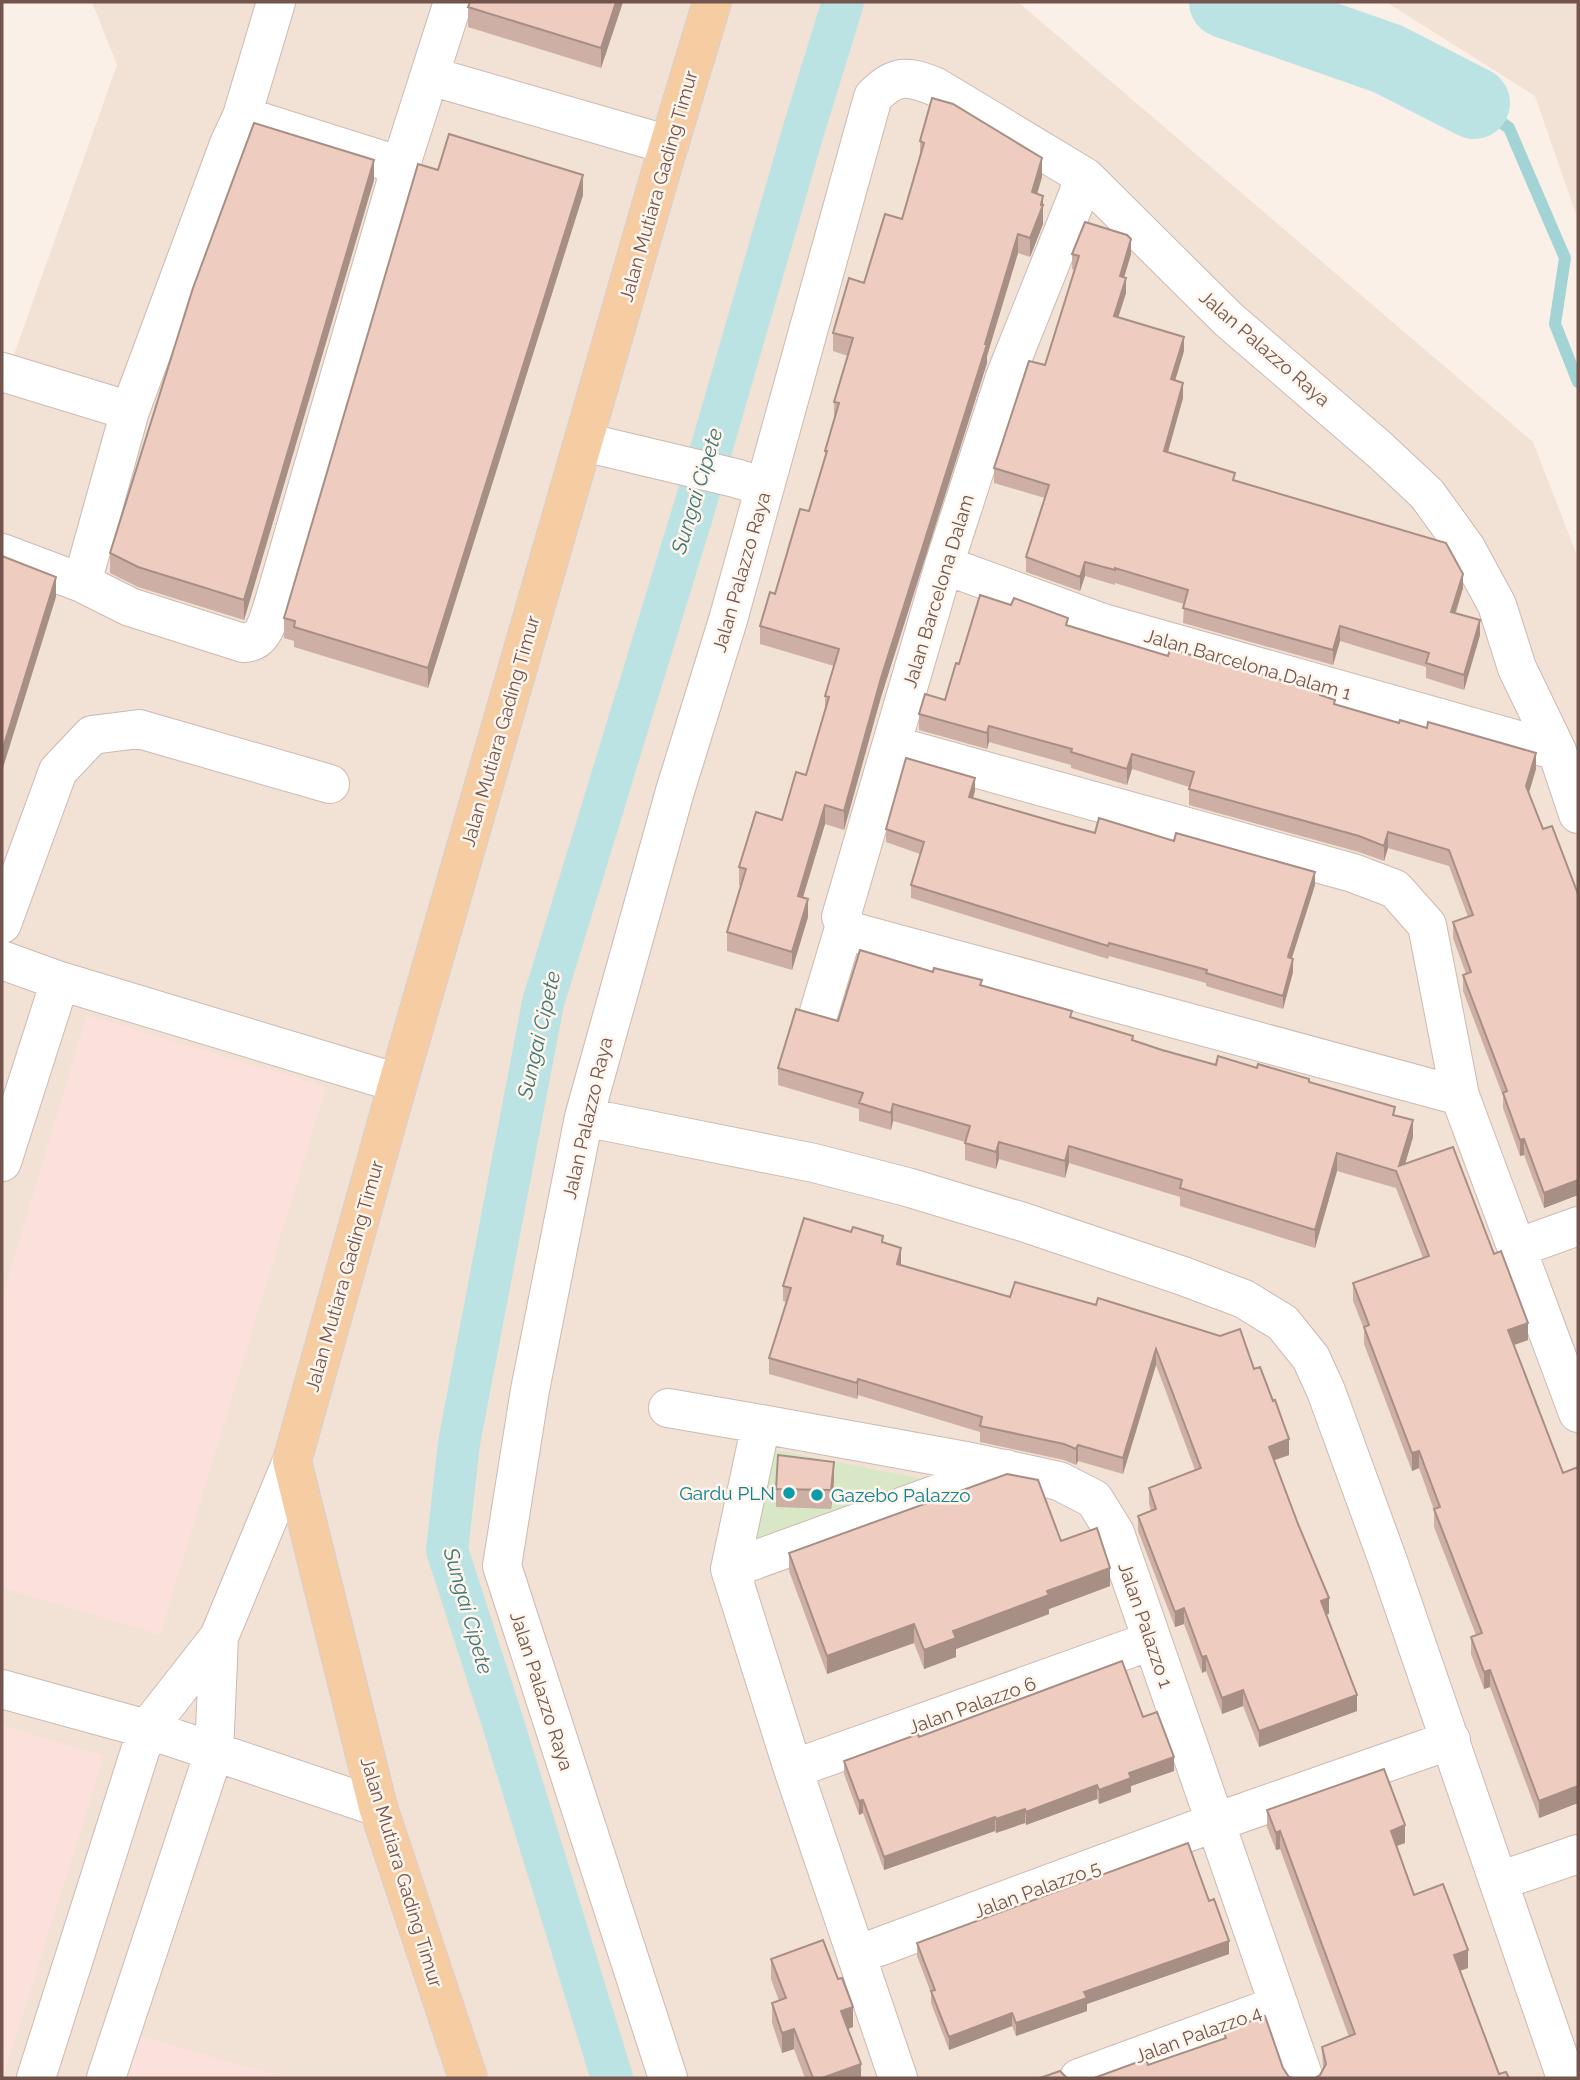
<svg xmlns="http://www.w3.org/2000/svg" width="1580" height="2080" font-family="Raleway,sans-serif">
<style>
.residential{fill:#f2e1d5}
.commercial{fill:#fbe0db}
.green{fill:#d8e8c6}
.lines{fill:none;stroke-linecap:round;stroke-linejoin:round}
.stream{stroke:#a3d4d5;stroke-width:12}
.canal{stroke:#bce3e4;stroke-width:42}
.river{stroke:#bce3e4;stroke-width:72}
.minor-casing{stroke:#ceb9b0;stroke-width:40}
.major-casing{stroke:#d8cfcd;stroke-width:40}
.minor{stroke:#fff;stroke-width:38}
.major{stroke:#f6cca3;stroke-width:38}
.wall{fill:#ceafa5}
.shaded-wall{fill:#a78f86}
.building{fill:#efccc0;stroke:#a78f86;stroke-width:2}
.culture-dot{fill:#0f9aa8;stroke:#fef5ed;stroke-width:2.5}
.labels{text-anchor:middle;stroke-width:5;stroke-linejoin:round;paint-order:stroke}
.street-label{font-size:19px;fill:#73554d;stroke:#fef5ed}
.culture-label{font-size:19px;fill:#0d838f;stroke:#fef5ed;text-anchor:end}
.water-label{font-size:21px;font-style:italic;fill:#417678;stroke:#fef5ed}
</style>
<rect width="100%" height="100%" fill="#fbf0e7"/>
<!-- residential -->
<path class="residential" d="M92 2H1018L1533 442 1578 558V2078H2V365L11 363 117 65Z
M1386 2H1578V220L1535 96Z"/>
<!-- commercial -->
<path class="commercial" d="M87 1015 326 1087 160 1635 2 1588V1298Z
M2 1725 104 1756 3 2078H2Z
M130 2033 286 2078H116Z"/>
<!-- green -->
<path class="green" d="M771 1449 933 1481 750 1546Z"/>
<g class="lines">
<!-- stream -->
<path class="stream" d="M1474 103 1509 128 1565 258 1555 324 1578 382"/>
<!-- canal -->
<path class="canal" d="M612 2078 502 1720 447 1550 459 1443 543 1003 696 502 803 132 843 2"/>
<!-- river -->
<path class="river" d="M1225 2 1388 59 1474 103"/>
<defs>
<path id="minor" d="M430 76 669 145
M242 116 401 166
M2 372 130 411
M584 442 735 478 765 487
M2 553 82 583 130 607 243 643C265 643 268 619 274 602L404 155 453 2
M944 565 1103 623 1557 751
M82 583 130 411 229 144 242 116 276 2
M892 745 1353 873 1395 889 1427 925 1460 1096
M2 924 58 771 92 735 139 729 330 784
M845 925 854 932 1460 1096 1578 1413
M2 960 60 981 398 1083
M819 1012 845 925 841 917 944 565 1005 377 1085 177
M584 1117 814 1163 907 1187 1023 1222 1183 1276 1244 1299 1283 1323 1311 1358 1326 1391 1388 1561 1566 2078
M2 1162 60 981
M1517 1248 1578 1226
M668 1408 761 1424
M730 1569 1006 1469
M2 1689 147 1729 378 1807
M793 1769 1151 1641
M1499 1881 1578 1854
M857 1955 1216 1822 1451 1740
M36 2078 147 1729 219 1637 292 1461
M106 2078 214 1752 219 1637
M668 2078 502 1566 530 1390 584 1117 675 791 728 620 873 97C895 74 907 75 936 87L1085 177 1228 319 1380 450 1427 494 1466 548 1497 605 1517 668 1557 751 1578 814
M898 2078 793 1769 730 1569 761 1424 971 1462 1059 1481 1094 1499 1115 1533 1304 2078
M1079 2078 1279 2005"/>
<path id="major" d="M468 2078 378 1807 292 1461 398 1083 662 168 712 2"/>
</defs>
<!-- minor casing -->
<use href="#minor" class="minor-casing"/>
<!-- major casing -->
<use href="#major" class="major-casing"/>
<!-- minor -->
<use href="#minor" class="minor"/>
<!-- major -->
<use href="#major" class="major"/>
</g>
<!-- wall -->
<path class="wall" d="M470 2H623L601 68 468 27V7Z
M920 141 1042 177 1037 194 1043 215V224L1030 257 1018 253 987 356V363L881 697 844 830 825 824 803 897 808 917 792 970 727 951V932L741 886 739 885V867L782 820 806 775 825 710V696L834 666 760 644V626L775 594 809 511 825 457V451L834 421V402L848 356 833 351V333L902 219 920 157Z
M438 170 583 195 428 688 294 647V641L284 638V618Z
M374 180 244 620 138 587 110 573V553Z
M1072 254H1131L1124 277 1126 293 1118 317 1184 351 1175 381 1183 398 1168 452 1235 481 1463 588 1456 613 1480 635 1464 690 1426 678V667L1340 641 1333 665 1183 623 1184 604 1115 583V585L1085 576 1080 591 1026 572V557L1045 498 994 483V468L1045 365 1074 270 1072 269Z
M1068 625 1168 656 1321 695 1335 705 1536 769 1529 793 1543 829 1578 894V1195L1544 1208 1524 1155 1520 1156 1503 1108V1096L1463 991V975L1466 974 1453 938V922L1468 917 1449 866 1388 848 1384 861 1359 852 1189 805V787L1132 769 1127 785 1071 768V765L989 742 987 749 919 730V714L945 700 959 664Z
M975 791 973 798 1062 824 1315 885 1292 958 1293 972 1283 1009 1206 986V983L1109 956 1108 959 911 898V885L920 854 886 842V829Z
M933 972 982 985 1072 1017 1133 1041 1216 1065 1257 1068 1309 1082 1395 1115 1413 1137 1405 1164 1528 1340 1514 1345 1563 1473 1578 1467V1803L1539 1818 1490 1687 1484 1689 1471 1654V1637L1476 1635 1434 1527V1510L1419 1468 1412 1471 1364 1344V1329L1353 1301V1283L1423 1258 1396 1188 1337 1171 1315 1248 1180 1206V1197L1069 1163 1065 1178 999 1159 996 1169 965 1160V1142L893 1121 891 1130 859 1121V1109L778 1085V1068L838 1021Z
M883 1243 901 1265 1254 1369 1289 1455 1274 1460 1329 1614H1326L1357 1711 1259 1747 1243 1706 1222 1714 1206 1671 1202 1673 1184 1624 1175 1627 1138 1531V1516L1151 1511 1149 1504V1488L1195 1470 1156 1365 1123 1474 1078 1461 1076 1465 1064 1460 980 1442V1432L858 1395 857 1399 769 1374V1358L786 1302 783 1301V1286Z
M1578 1248V1269L1577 1266V1249Z
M834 1481 831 1509 776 1507V1489Z
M1061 1541 1110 1586 1049 1609V1614L956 1649V1657L924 1669 914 1643 827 1674 789 1571V1553Z
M1143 1717 1174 1771 1131 1786V1792L1099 1804 1097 1799 1026 1825 1025 1823 996 1833 995 1831 884 1870 863 1813 859 1815 844 1774V1761L919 1737Z
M1267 1810 1405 1843 1396 1846 1414 1895 1468 1968 1460 1970 1499 2074 1320 2075 1323 2069 1322 2047 1349 2037 1280 1849 1276 1850 1267 1827Z
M917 1943 1229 1954 1087 2004V2011L1016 2036 1012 2026 949 2050 931 2003V1993L917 1956Z
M771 1959 853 2027 848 2029 861 2078H805L794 2049 782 2053 772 2023V2003L779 2001 771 1979Z"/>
<!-- shaded-wall -->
<path class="shaded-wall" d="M616 2H623L601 68V48Z
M1042 158V177L1032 211V192Z
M374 160V180L244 620V600Z
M583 175V195L428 688V668Z
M1043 196V224L1030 257V238Z
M1018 234V253L987 356V363L881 697 844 830V811L881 678Z
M1131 239V254L1120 291V276Z
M1126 278V293L1114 331V316Z
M1184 337V351L1171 394V379Z
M1183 383V398L1164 466V451Z
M1085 562V576L1080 591V577Z
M1463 574V588L1451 626V612Z
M56 577V597L2 771V751Z
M1480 620V635L1464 690V675Z
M1340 626V641L1333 665V650Z
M989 726V742L987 749V733Z
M1536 753V769L1526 802V786Z
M1132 754V769L1127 785V769Z
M975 778V791L969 810V797Z
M825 805V824L798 914V896Z
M1388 832V848L1384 861V846Z
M1315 872V885L1288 970V957Z
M808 899V917L792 970V952Z
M1293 959V972L1283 1009V996Z
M893 1104V1121L891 1130V1113Z
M1413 1120V1137L1400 1181 1399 1166Z
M1524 1139V1155L1520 1156V1140Z
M999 1142V1159L996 1169V1152Z
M1069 1146V1163L1065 1178V1161Z
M1337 1153V1171L1315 1248V1230Z
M1578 1180V1195L1544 1208V1193Z
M901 1248V1264L897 1280V1264Z
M1528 1323V1340L1508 1347V1330Z
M1156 1349V1365L1123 1474V1458Z
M858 1379V1395L857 1399V1383Z
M1289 1439V1455L1269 1462V1447Z
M1078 1445V1461L1076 1465V1449Z
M1419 1451V1468L1412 1471V1453Z
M834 1462V1481L831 1509V1490Z
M1110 1568V1586L1049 1609V1614L956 1649V1657L924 1669V1650L953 1631 1047 1591Z
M1329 1598V1614L1321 1616V1601Z
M1184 1608V1624L1175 1627V1612Z
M914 1624V1643L827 1674V1656Z
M1206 1656V1671L1202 1673V1657Z
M1490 1670V1687L1484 1689V1672Z
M1243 1690V1706L1222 1714V1698Z
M1357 1695V1711L1259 1747V1731Z
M1174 1757V1771L1131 1786V1792L1099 1804V1790L1129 1773Z
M1097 1785V1799L1026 1825V1812Z
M1578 1786V1803L1539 1818V1801Z
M863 1800V1813L859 1815V1801Z
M1025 1809V1823L996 1833V1819Z
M995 1817V1831L884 1870V1857Z
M1405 1825V1843L1391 1848V1831Z
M1280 1831V1849L1276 1850V1833Z
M1229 1941V1954L1087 2004V2011L1016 2036V2023L1084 1992Z
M1468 1950V1968L1454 1973V1955Z
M853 2007V2027L841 2031V2011Z
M1012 2013V2026L949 2050V2037Z
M794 2029V2049L782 2053V2033Z
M861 2064V2078H822Z"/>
<!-- building -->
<path class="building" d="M470 2H616L601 48 468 7Z
M932 98 953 104 1042 158 1032 192 1043 196 1041 205H1043L1030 238 1018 234 985 344H987L881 678 844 811 825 805 798 896 808 899 792 952 727 932 746 869 739 867 756 812 782 820 796 772 806 775 829 697 825 696 839 649 760 626 770 592 775 594 800 509 809 511 827 451H825L839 403 834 402 853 338 833 333 849 278 864 283 885 214 902 219 924 143 920 141Z
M254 123 374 160 244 600 138 567 110 553 193 288Z
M449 134 583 175 428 668 294 627 295 621 284 618 418 164 438 170Z
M1085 222 1127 235 1131 239 1120 276 1126 278 1114 316 1184 337 1171 379 1183 383 1164 451 1235 473 1233 480 1446 543 1463 574 1451 612 1480 620 1464 675 1426 663 1429 653 1340 626 1333 650 1183 608 1188 590 1115 568V570L1085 562 1080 577 1026 557 1049 485 994 468 1029 361 1045 365 1079 256 1072 254Z
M2 556 56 577 2 751Z
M980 595 1011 605 1014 598 1068 618 1066 625 1168 656 1170 649 1321 691 1320 695 1335 700 1334 704 1399 723 1400 720 1427 728 1428 722 1536 753 1526 786 1543 829 1552 826 1578 894V1180L1544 1193 1524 1139 1520 1140 1503 1093 1507 1091 1463 975 1471 972 1453 922 1473 915 1449 850 1388 832 1384 846 1359 836 1189 789 1194 772 1132 754 1127 769 1071 752 1072 749 989 726 987 733 919 714 925 694 945 700 956 663 959 664Z
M906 758 975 778 969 797 1062 824 1095 833 1099 818 1174 841 1176 833 1315 872 1288 957 1293 959 1283 996 1206 973 1207 970 1109 943 1108 946 911 885 924 842 886 829Z
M860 950 933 972 934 968 982 980 980 985 1072 1011 1070 1017 1133 1036 1132 1040 1162 1050 1216 1065 1218 1056 1257 1068 1258 1064 1309 1079V1082L1395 1107 1393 1115 1413 1120 1399 1166 1453 1147 1494 1254 1501 1251 1528 1323 1508 1330 1563 1473 1578 1467V1786L1539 1801 1490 1670 1484 1672 1471 1637 1482 1633 1434 1509 1440 1507 1419 1451 1412 1453 1364 1327 1369 1325 1353 1283 1429 1256 1396 1171 1337 1153 1315 1230 1180 1188 1182 1180 1069 1146 1065 1161 999 1142 996 1152 965 1143 970 1126 893 1104 891 1113 859 1103 863 1093 778 1068 796 1009 838 1021Z
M804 1218 851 1232 853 1227 883 1236 882 1242 901 1248 897 1264 1010 1297 1015 1282 1096 1305 1098 1298 1220 1336 1240 1329 1254 1369 1260 1367 1273 1401 1275 1400 1289 1439 1269 1447 1298 1524 1329 1598 1321 1601 1357 1695 1259 1731 1243 1690 1222 1698 1206 1656 1202 1657 1184 1608 1175 1612 1138 1516 1156 1509 1149 1488 1201 1468 1156 1349 1123 1458 1078 1445 1076 1449 1064 1444 980 1426 982 1417 858 1379 857 1383 769 1358 791 1288 783 1286Z
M778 1455 834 1462 831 1490 776 1489Z
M1007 1474 1038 1480 1061 1541 1097 1528 1110 1568 1047 1591 1049 1595 953 1631 956 1638 924 1650 914 1624 827 1656 789 1553Z
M1122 1661 1143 1717 1157 1712 1174 1757 1129 1773 1131 1778 1099 1790 1097 1785 1026 1812 1025 1809 996 1819 995 1817 884 1857 863 1800 859 1801 844 1761 918 1734 919 1737Z
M1384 1769 1405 1825 1391 1831 1414 1895 1443 1884 1468 1950 1454 1955 1499 2074 1506 2072 1509 2078H1315L1320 2075 1326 2064 1322 2047 1355 2034 1280 1831 1276 1833 1267 1810Z
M1188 1843 1209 1901 1214 1899 1229 1941 1084 1992 1087 1998 1016 2023 1012 2013 949 2037 931 1991 935 1990 917 1943Z
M823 1940 838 1979 842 1978 853 2007 841 2011 861 2064 822 2078H813L794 2029 782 2033 772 2003 786 1998 771 1959Z
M1265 2016 1283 2068 1289 2077 1293 2078H1094L1146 2059 1148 2065 1226 2038 1223 2031Z
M1060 2071 1067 2078H1040Z"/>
<!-- markers -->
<g class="culture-dot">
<circle cx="789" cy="1493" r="7"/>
<circle cx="817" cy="1495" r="7"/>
</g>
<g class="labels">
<!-- street labels -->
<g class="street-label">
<text transform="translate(658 186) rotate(-74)" y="7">Jalan Mutiara Gading Timur</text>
<text transform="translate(1265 348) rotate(41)" y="7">Jalan Palazzo Raya</text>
<text transform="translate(741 572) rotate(-74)" y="7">Jalan Palazzo Raya</text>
<text transform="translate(938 591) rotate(-73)" y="7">Jalan Barcelona Dalam</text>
<text transform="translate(1248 664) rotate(16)" y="7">Jalan Barcelona Dalam 1</text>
<text transform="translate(500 731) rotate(-74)" y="7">Jalan Mutiara Gading Timur</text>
<text transform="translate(587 1118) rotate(-77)" y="7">Jalan Palazzo Raya</text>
<text transform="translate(344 1276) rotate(-74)" y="7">Jalan Mutiara Gading Timur</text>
<text transform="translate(1146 1625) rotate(71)" y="7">Jalan Palazzo 1</text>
<text transform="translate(542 1691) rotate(72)" y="7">Jalan Palazzo Raya</text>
<text transform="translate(972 1705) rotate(-20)" y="7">Jalan Palazzo 6</text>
<text transform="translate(402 1872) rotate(73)" y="7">Jalan Mutiara Gading Timur</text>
<text transform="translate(1037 1889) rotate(-20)" y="7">Jalan Palazzo 5</text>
<text transform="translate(1198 2034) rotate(-20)" y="7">Jalan Palazzo 4</text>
</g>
<!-- culture labels -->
<g class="culture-label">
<text x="775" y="1500">Gardu PLN</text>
<text x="831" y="1502" text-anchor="start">Gazebo Palazzo</text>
</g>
<!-- water labels -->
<g class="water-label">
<text transform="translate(697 491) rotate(-73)" y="7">Sungai Cipete</text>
<text transform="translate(539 1035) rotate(-77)" y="7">Sungai Cipete</text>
<text transform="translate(468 1611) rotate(74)" y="7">Sungai Cipete</text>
</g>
</g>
<!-- border -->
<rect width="1580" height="2080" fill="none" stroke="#73554d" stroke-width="7"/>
</svg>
